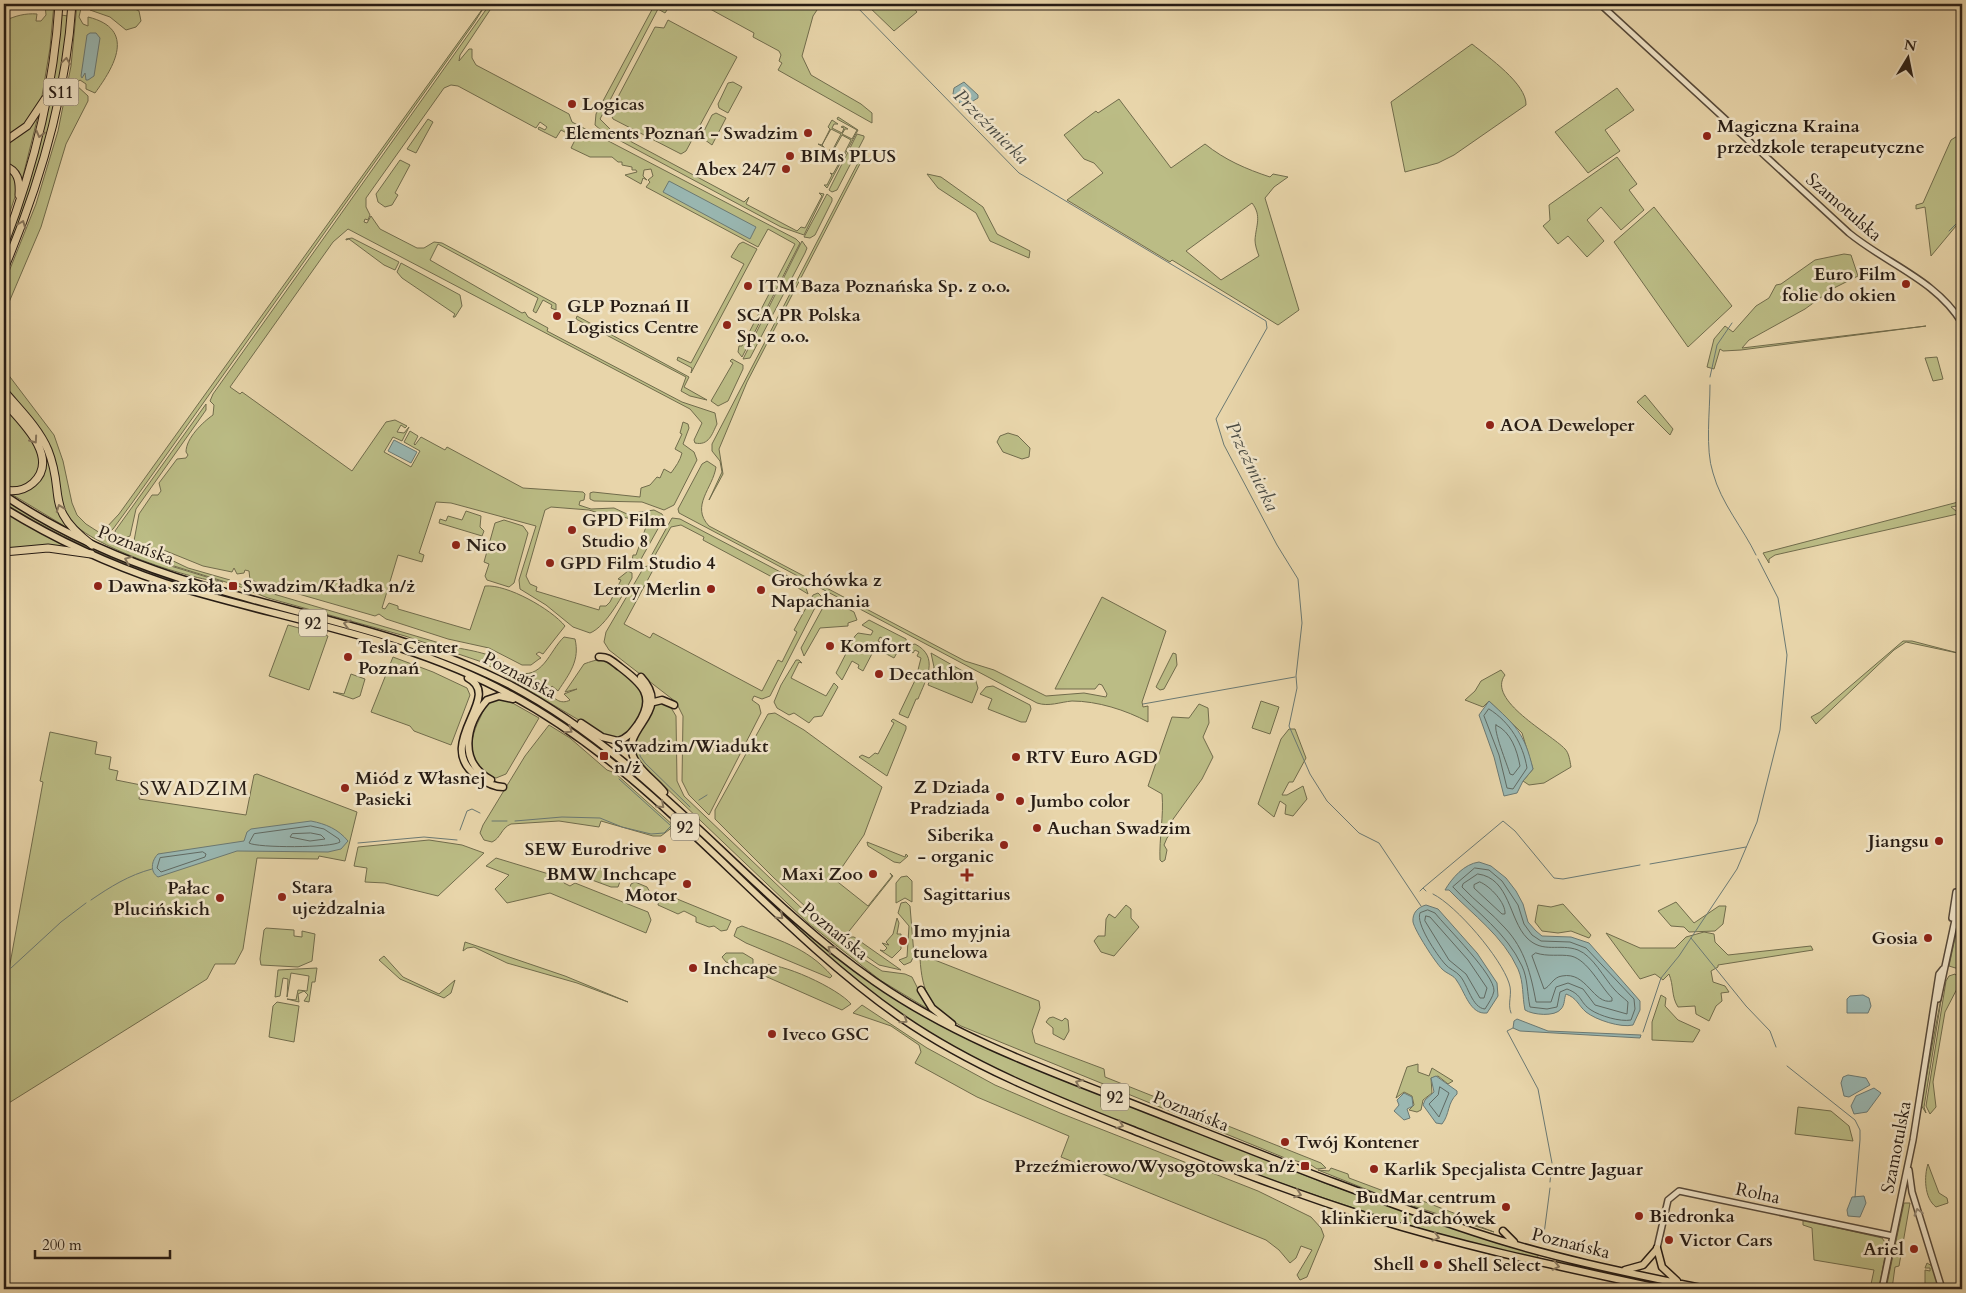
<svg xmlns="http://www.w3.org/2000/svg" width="1966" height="1293" font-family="Cardo,serif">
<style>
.green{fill:#bbbc85;stroke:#716c4c;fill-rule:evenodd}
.water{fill:#99b7b2;stroke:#6b7973}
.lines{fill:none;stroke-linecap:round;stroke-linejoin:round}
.shore{stroke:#606a63;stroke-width:1}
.stream{stroke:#6b7973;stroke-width:1}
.tertiary-casing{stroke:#574a3a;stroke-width:8}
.primary-casing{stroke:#271c14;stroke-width:9}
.motorway-casing{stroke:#271c14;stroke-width:9}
.tertiary{stroke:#f0e4c8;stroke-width:5}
.primary{stroke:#e8d5aa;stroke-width:6}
.motorway{stroke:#e8d5aa;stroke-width:7}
.oneway{stroke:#88785f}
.oneway2{stroke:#968a77}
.poi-dot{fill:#8f2418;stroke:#f0e4c8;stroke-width:2}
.labels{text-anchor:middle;stroke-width:5;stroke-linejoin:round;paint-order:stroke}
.shield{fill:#f0e4c8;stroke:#63584a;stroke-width:1}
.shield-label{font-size:16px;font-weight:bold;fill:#271c14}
.poi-label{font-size:18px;font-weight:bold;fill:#271c14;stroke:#f0e4c8;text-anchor:start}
.street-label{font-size:18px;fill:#271c14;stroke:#f0e4c8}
.water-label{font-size:19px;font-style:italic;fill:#494a43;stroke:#f0e4c8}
.quarter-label{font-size:20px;letter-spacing:1px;fill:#271c14;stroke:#f0e4c8}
</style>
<rect width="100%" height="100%" fill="#e8d5aa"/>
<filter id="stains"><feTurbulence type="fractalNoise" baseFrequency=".004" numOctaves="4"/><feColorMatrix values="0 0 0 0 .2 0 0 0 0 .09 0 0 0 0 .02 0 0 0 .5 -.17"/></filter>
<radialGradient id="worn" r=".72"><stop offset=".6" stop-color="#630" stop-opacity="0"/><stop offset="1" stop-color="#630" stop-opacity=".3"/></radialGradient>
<!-- green -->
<path class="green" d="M45 4H54L50 48 41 102 28 121 4 139V21C15 16 25 13 37 14L36 21H41L46 15Z
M77 4H82L79 17 83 24 88 26V17C137 29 114 67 95 93L86 89V84L80 80 75 84 88 96V101L66 144 41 227 4 314V284L36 204 58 131 71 66Z
M90 4H125L139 11 141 21 136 27 126 30 110 17 90 10Z
M486 4 474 23 132 503 113 529 109 532 105 529 119 514Z
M490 4H494L460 55 459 61 469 49H472V58L476 65 569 114 572 122 796 239 800 243 742 357 738 352 739 346H742L795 244 768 229 758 247 646 187 650 182 648 180 653 176 651 169 644 170 643 176 647 180 643 178 641 184 625 175 637 172 636 170H632V167L622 165V162H618L612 157H590L571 148 576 138 561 130 556 138 538 129 539 127 545 130 547 127 540 122 536 128 458 86 451 85 444 88 366 198V207L370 215 368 220 365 219 364 222 367 223 371 216 380 229 417 248H424L434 242 442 243 556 304V310L551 308 552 305 543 300 536 313 533 311 538 298 438 244 430 260 522 313 525 312 528 317 548 328 547 331 564 340 682 402 715 413 717 424C712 434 709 446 695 443L694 440 702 423 690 409 348 229 333 242 230 387 240 394 242 392 352 471 386 422 395 420 407 426 405 428 401 425 397 432 404 433 409 427 402 441 393 437 384 452 411 467 420 451 404 442 410 431 418 436 414 444 415 445 421 437 445 450 447 447 523 488 583 492 585 494 584 500 580 501 579 505 591 509 614 508 627 514 654 510 662 514 664 518 636 568 631 566 633 555H636L647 524 610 513 605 515 589 510 551 507 545 510 526 576 530 584 537 587 536 591 599 610 600 606H606L610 602 621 580 618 579 628 571 632 573V578C624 593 606 627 590 633L573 627 546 605 520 589 519 580 536 526 451 503 436 502 419 553 424 555 422 562 398 555 382 608 385 609 389 603 398 606V609L470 630 485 586C507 584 551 609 565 626L543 654 539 652 536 654 541 658 539 659 531 665H522L489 648 448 639 386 619 379 614 375 616 250 580 249 571 245 570 244 573 237 574 234 568 232 572 203 566 166 551 139 547 134 541 139 514 152 495H158L161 491 159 483 177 459 186 458 188 455 186 452C186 438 203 422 213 415L214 405 210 401 213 394Z
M655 4H671L665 13 658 9 600 119 613 132 744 202 749 197 746 204 797 231 801 227 805 228 822 196 819 193 824 194 804 235 781 227 602 131 595 125 596 114Z
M701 4H821L813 16 802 56 811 75 861 104 872 113V123L778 70 782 63 779 61 781 55 779 51 753 37 754 33Z
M866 4H910L917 12 894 31Z
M61 15 68 16C61 101 36 182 4 261V253C33 176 55 98 61 15Z
M668 20 737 57 686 151 681 154 613 119 610 112 655 27 664 28Z
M1472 44C1488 57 1527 84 1526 105L1454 155 1438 163 1405 172 1391 102Z
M733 82 742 87 728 113 719 108 718 104 728 83Z
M1617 88 1634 110 1605 130 1620 151 1588 173 1555 132Z
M1119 99 1171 168 1205 144C1225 160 1246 169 1270 177L1273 174 1288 177 1274 187 1265 198 1299 310 1278 325 1172 260 1170 262 1067 200 1103 173 1094 163 1084 159 1064 135 1096 111 1098 113ZM1252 203C1262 216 1256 225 1255 240 1255 245 1257 251 1259 256L1221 280 1186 251Z
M716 113 726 118 712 145 701 137 712 115Z
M38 116 22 180 4 164V145L30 126Z
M838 117 858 130 827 188 824 185H827L832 175 830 173 833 174 842 158 840 155 843 156 851 140 842 135 833 151 835 153 829 150 832 151 841 134 831 129 822 145 825 148 818 144 822 145 830 129 828 127 832 120 838 124H834L832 128 842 133 844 128 841 127 843 126 848 129H845L842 134 852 139 857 130 837 119Z
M428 119 433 122 416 153 407 149Z
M1962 133V229L1956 226 1931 256 1925 207 1916 209V205L1923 203 1951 140Z
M857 134 864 136V138L837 190 832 192 829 190Z
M1617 157 1637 184 1629 190 1644 210 1621 230 1601 207 1587 220 1604 241 1587 257 1568 236 1558 244 1543 226 1550 220 1549 205Z
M860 159 862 160 747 382 719 449 723 474 709 500 722 472 720 461 712 451V444Z
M400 160 410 165 395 193 398 195 392 205 385 207 378 202 376 194Z
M4 168 14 175 17 191 4 229Z
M927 174 941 177 983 207 997 234 1030 251 1029 258 990 241 976 213 938 188Z
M827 194 832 198V201L815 235 810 238 804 237Z
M1654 207 1732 306 1688 347 1614 242Z
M352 238 399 262 395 270 384 265 349 239 346 240V239Z
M802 241 807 248 805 253 750 358 743 359Z
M743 242 757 249 691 373 692 368 677 360 678 357 691 363 744 264 731 257 739 244Z
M1844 254 1851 255 1858 276 1834 288 1805 309 1749 340 1742 348 1926 326 1741 350 1723 351 1720 349 1714 369 1707 367 1714 339 1725 326 1733 332 1756 306 1769 298 1776 285 1781 284 1815 260Z
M401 263 460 295 462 306 455 317H453L455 314 402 278 397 272Z
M577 316 689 377 684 387 707 400 690 396 681 391 686 377 576 319Z
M1937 357 1943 379 1933 381 1925 358Z
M732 359 743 365V369L728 401 718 406 711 401 733 363 730 361Z
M4 369 54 435 63 461 72 503 77 515 86 524 128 551 167 558 188 568 230 580 229 583 174 566 167 561 161 563 223 582C190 580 78 543 65 513 55 491 53 451 41 432 34 421 6 395 4 385 3 380 4 374 4 369Z
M4 395 43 442 67 525 66 527 8 492 35 485 44 452 4 400Z
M1645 395 1673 429 1670 435 1637 402Z
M206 404V410L136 509 130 536 123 539 116 537 115 531Z
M4 406C20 424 58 458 30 482 23 488 12 488 4 486Z
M683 422 688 424 689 428 683 444 694 452 697 460 674 505 664 510 642 502 594 501 590 499V493L593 492 640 497 641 488 650 485 657 477 660 478 664 469 671 473C676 466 680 461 682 453L675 449 682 434 680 433Z
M1008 433 1018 436 1030 448 1029 457 1022 459 1003 452 997 442 1000 436Z
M707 461 716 467C713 488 690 506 709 526L965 661 994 670 1046 696 1084 693 1106 697 1107 694 1102 685 1099 684 1095 689H1055L1102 597 1166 631 1142 702 1143 707 1148 706V722C1126 710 1097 701 1072 701 1060 702 1049 707 1037 703L679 513 678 509 702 464Z
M4 498 80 542 243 599V601C153 577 84 552 4 503Z
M1962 501V505L1951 507 1956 511 1962 510V513L1775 555 1769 559V563L1763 553Z
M466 511 481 516 480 527 484 531 482 536 439 523 440 519 446 521 448 516 462 520Z
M4 512 63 545V547L4 550Z
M672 518 680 519 805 585 808 594 775 574 772 577 703 540 704 537 681 525 671 527 654 557 650 558Z
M504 520 523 526 528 533 514 583 509 587 487 580 485 576 489 564 484 562 495 523Z
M651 565 653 570 624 624 650 638 653 633 762 691 778 660 782 662 797 632 794 630 813 595 818 593 821 596 770 696 762 699 754 696 752 700 759 705 761 713 709 815 689 795 682 781 683 716 676 702 609 650 604 642 606 632 644 567Z
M233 582 453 647C472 651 502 654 513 672L506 675 486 664 487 662 484 660 482 662 405 636 268 598 238 586Z
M827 600H831L854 612 857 620 848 623V626L820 628 804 656 801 648Z
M261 604 423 650 494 680 553 712 620 761 867 979 1026 1063 1324 1183 1433 1221 1539 1253 1537 1259C1396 1227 1261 1178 1127 1125 1050 1094 972 1064 904 1017 824 961 755 889 684 823 645 787 605 750 560 721 530 701 497 681 463 669 397 645 328 627 260 607Z
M869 620 906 639 907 644 903 651 880 637 878 641 898 651 894 658 875 648 863 671 858 668 859 665 852 661 842 680 836 673 855 636 858 633 871 635 873 631 862 625Z
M288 625 328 636 309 690 269 676Z
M564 637 575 639C580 660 570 673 558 691L552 686 550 689C552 699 561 705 570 700L564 694 577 689 565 692 584 664C589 662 599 659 603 659 614 660 643 688 644 699 646 715 631 728 621 739L604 735 503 675 507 676 515 672C543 681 549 651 564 637Z
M1903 641H1912L1962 654 1906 642 1894 650 1816 724 1811 717 1820 712Z
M915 644C940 657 926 679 918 699H916L908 718 899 714 919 672 913 681 918 671H920L918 670 921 658 917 656 919 652 915 650 913 653 909 650 911 645Z
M931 653 975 678 978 688 972 703 928 685 934 667Z
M1173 653 1176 654 1177 665 1164 689 1160 690 1156 687Z
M393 657 433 672 467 688 470 695 451 745 414 731 410 726 371 712Z
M796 660H799L802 663 799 662 791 678 826 696 834 683 838 687 822 716 814 717 809 723 794 713 789 715 777 708 774 702 781 685Z
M1501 670 1505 675C1486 700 1551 734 1565 749 1569 753 1570 761 1571 767L1544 783 1529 785 1523 781 1533 769 1522 733 1489 701 1483 707 1465 700 1475 691 1481 681Z
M351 674 365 679 360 696 353 699 333 692 344 694Z
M993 686 1030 705 1031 709 1026 722H1021L988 709 992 699 980 694 986 687Z
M500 699 509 701 539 718 506 774 496 778C467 770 468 742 479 720 482 715 484 706 489 703 492 701 497 700 500 699Z
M1261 701 1279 707 1270 734 1252 728Z
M658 702 670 706 676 716 677 781 684 796 837 942 882 971 905 974 912 977 928 1009 880 980 808 923 639 762C627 735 649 728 655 703Z
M1199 704 1208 708 1209 723 1203 737 1213 757 1202 779 1171 822 1172 832 1167 838 1164 845 1167 850 1165 860 1162 862 1160 860C1159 838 1164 816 1162 794L1148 786 1172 717 1189 718Z
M775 713 804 730 882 787 864 835 834 879 868 906 892 876 890 873 893 876 846 935 838 936 774 878 715 819V810L768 714Z
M893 719 906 726V729L887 776 859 757 862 755 869 758 875 753 878 754 894 723 891 721Z
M549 725 570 738 607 770 615 773 674 826 661 836H653L601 821 599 827 559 821 511 824C501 828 501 838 492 842L484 840 480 833 483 825 525 756Z
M1289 729H1295L1306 758 1293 782H1289L1282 795H1287L1303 786 1307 799 1293 816 1285 814 1286 805 1280 801 1274 817 1258 804 1281 739Z
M50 732 97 742 95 754 111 757 109 769 118 771 116 780 141 785 139 799 246 815 254 775 257 774 357 812 345 861 319 856 318 859 257 858 243 949 235 964H215L207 979 4 1106V997L43 782 40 781Z
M429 840 462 845 484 853 438 896 385 883 365 882 367 868 354 866 358 847Z
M867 842 905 857 906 854 908 856 900 863 894 862 868 846Z
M496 858 562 878 564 883 570 886 575 883 648 912 651 920 646 933 550 893 507 903 495 889 509 875 486 866Z
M594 866 622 876 618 887H611L592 880 590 874Z
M907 876 912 881V902L905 898 896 903V883L901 877Z
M635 882 647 887 651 894 645 901 631 896 628 893 631 884Z
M660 892 731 921 727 930 721 931 714 926 709 927 696 922V917L684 911 678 914 658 905Z
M906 902 910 906 914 955 911 962 904 965 899 960 907 957 909 926 898 913 901 903Z
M1676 902 1694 923 1719 906H1726L1723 924 1715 931 1689 932 1684 927 1671 926 1658 911Z
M1563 904 1591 935 1589 938 1571 931 1558 933 1542 931 1535 922 1538 905 1551 907Z
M1126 905 1131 909V918L1139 927 1114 956 1101 952 1094 941 1098 936H1105L1106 919 1109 914 1115 918Z
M1962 906C1962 920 1958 933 1957 947 1957 954 1962 959 1962 970L1949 966Z
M897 918 899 923 897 934H901V949L892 958 880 950 884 951 887 948 882 943 889 945 886 942 893 934Z
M742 926C777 940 806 946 832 976L830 978 746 943 734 936 737 928Z
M266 928 294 930V936L302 937V931L315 934 312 961 298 967 261 965 260 959 264 930Z
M1704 932 1714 934 1715 942 1728 955 1811 946 1813 950 1718 965V967L1711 971 1713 982 1725 986 1729 992 1721 993 1722 1001 1716 1006 1709 1021 1696 1014 1695 1006 1678 1007C1671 996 1674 986 1669 974L1663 980 1655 974 1640 979 1606 933 1640 948H1675L1686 937Z
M851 937H854L901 970 879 965 846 942V940Z
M465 942 565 976 628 1002 577 983 507 963 474 947 467 948 463 951Z
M726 953H743L753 959V966L747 970 726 962 722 957Z
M922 955 1039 1001 1040 1008 1032 1031 1035 1043 1104 1069 1105 1077 1321 1163 1326 1168 1317 1169 1305 1161 1304 1163 1285 1158 961 1026C930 1008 922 993 920 958Z
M384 956 403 977 439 994 455 980 451 993 444 998 400 979 379 960Z
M761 965C780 961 839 989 851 1004L842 1010 758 973Z
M317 968 315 982H312L309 1002 304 1001 308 995 304 991 298 994 299 1002 287 999 296 1000 298 990 307 991 309 976 291 973 287 997 288 979 283 978 280 996 275 997 278 970Z
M1955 974 1961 981 1945 1012 1933 1082 1936 1107 1930 1114 1926 1106 1946 981 1949 976Z
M1944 982 1924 1107 1926 1113 1921 1105Z
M1661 995 1666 998 1665 1006 1678 1020 1700 1030 1693 1042 1652 1040V1022Z
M277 1002 299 1006 294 1042 269 1037 273 1006Z
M862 1005 927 1048 995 1085 1060 1113 1258 1191 1311 1217 1321 1228 1324 1236 1307 1277 1300 1280 1297 1275 1312 1250 1301 1246 1296 1258 1290 1263 1279 1250 1266 1240 1061 1157 1069 1136 977 1097 915 1063 921 1052 919 1045 891 1026 853 1013Z
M1053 1017 1062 1021 1065 1018 1068 1020 1069 1031 1064 1040 1053 1034V1028L1046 1022 1049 1018Z
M1418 1064V1072L1429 1076 1432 1068 1453 1081 1448 1084 1438 1076 1431 1078 1432 1093 1423 1100 1421 1110 1417 1112 1409 1110 1414 1105 1412 1096 1404 1092 1396 1098 1407 1067Z
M1798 1107 1831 1111 1849 1126 1853 1141 1795 1134Z
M1928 1164 1939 1193 1947 1198 1948 1203 1936 1207C1924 1198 1924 1176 1928 1164Z
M1331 1168 1348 1174 1349 1178 1413 1202 1415 1198 1469 1219 1471 1223 1494 1232 1388 1198 1318 1170 1329 1171Z
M1904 1203H1910L1899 1266 1895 1267 1892 1289H1886Z
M1803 1220 1882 1238 1887 1245 1879 1289H1870L1874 1270 1814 1260 1812 1228 1803 1225Z
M1557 1258 1694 1289H1676L1556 1263Z
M1927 1263 1932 1266 1940 1289H1929L1928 1286 1925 1287V1270L1930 1271V1268H1925Z"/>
<!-- water -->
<path class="water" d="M90 33H96L100 38 94 76 88 80H86L85 73 82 78 81 76 87 35Z
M964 82 978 95V98L963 107 953 94 954 88Z
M669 181 756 227 750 239 663 192Z
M394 440 417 452 411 463 388 451Z
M1489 701C1516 726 1524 732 1533 769L1523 781 1517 793 1504 796 1494 757 1479 715Z
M311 821C326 824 338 829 348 841L341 849 328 852 237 851 158 877C150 872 151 861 158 854L244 841 247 832 251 829Z
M1479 862 1491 866 1506 878 1516 891 1523 904 1528 922 1536 931 1542 936 1571 937 1589 943 1640 1001V1010L1633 1025C1621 1028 1596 1020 1586 1012 1578 1005 1577 998 1566 994 1564 998 1565 1005 1561 1009 1555 1017 1533 1015 1525 1010 1522 996 1524 983 1518 969 1503 936 1473 915 1449 890H1445C1452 878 1464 864 1479 862Z
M1426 905 1438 909 1477 953 1497 983 1498 996 1487 1013C1470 1015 1465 992 1457 981 1454 975 1447 974 1442 969 1435 962 1415 931 1413 922 1412 913 1418 907 1426 905Z
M1850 996 1863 995 1869 998 1871 1006 1868 1013H1847V999Z
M1517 1019 1548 1031 1641 1035 1640 1038 1520 1031 1513 1028 1514 1021Z
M1848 1075 1866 1078 1870 1085 1849 1097 1844 1096 1841 1083 1843 1077Z
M1436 1076 1457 1091V1094C1447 1103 1450 1114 1442 1124L1436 1123 1423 1105 1425 1100 1434 1092 1431 1078Z
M1874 1088 1881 1093 1867 1112 1854 1114 1851 1106 1856 1096Z
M1404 1093 1412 1097 1413 1106 1407 1109 1410 1118 1404 1120 1394 1111 1399 1105 1397 1100Z
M1864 1196 1866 1203 1860 1217 1848 1216 1847 1210 1852 1197Z"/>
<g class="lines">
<!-- shore -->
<path class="shore" d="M1489 709C1510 722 1523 744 1527 768L1513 789 1507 788 1499 755 1484 716Z
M1496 725C1511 732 1517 750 1520 766L1513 775 1510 774C1507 764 1493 730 1496 725Z
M311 826 324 829 339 839 340 842C332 848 257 848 249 843L254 834Z
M311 833 321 835 325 839 310 841 290 837 292 834Z
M203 852 206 854 205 857 161 872 157 868 160 858Z
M1475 868 1489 870 1502 881 1518 905 1524 924 1532 935 1541 941 1570 942 1586 948 1634 999 1635 1009 1631 1020C1620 1022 1600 1016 1591 1010 1579 1002 1583 995 1567 989L1560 992 1557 1007 1547 1009 1530 1007C1527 993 1528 979 1522 966 1506 932 1477 913 1453 887Z
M1478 874C1510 878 1509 920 1527 938 1543 954 1559 943 1578 950 1593 956 1604 978 1614 989 1618 994 1624 998 1628 1002L1627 1014 1595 1005 1583 989 1568 983 1556 987 1551 1002H1536C1531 975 1525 949 1505 928 1492 913 1476 902 1462 887L1463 884Z
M1480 882C1490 886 1506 903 1505 914H1502L1474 888V885Z
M1428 910 1435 913C1446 927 1495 975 1494 991 1493 997 1488 1004 1485 1009 1472 1008 1468 985 1460 976 1456 971 1449 969 1445 964 1437 955 1415 923 1420 913Z
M1426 916 1430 917 1468 960 1487 988 1484 998H1480L1466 974 1449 960 1425 921Z
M1536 953C1548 957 1559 954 1571 956 1588 960 1600 986 1612 998V1001C1593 1005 1587 971 1562 976 1553 977 1550 987 1544 989L1532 956Z
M1440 1087 1449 1093 1439 1117 1429 1104 1438 1095Z"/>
<!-- stream -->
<path class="stream" d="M854 4 1019 173 1266 321 1267 328 1216 419 1224 445 1277 545 1298 579 1302 623 1296 676 1297 688 1289 726 1310 774 1327 801 1359 833 1379 843 1421 906
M1949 231 1962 218
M1710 377 1717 345 1732 323
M1710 385C1710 411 1705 449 1713 473 1721 503 1743 528 1756 555
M1143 704 1295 677
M640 744V756L645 763 690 807
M619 779 670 825
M699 800 707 795
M492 821H507
M515 821 562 817 600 818 622 827 651 834 664 833 672 825
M460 830 467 811 472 809 480 813
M358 843 424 837 457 840
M1650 864 1746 847
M1423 888 1503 821 1515 831 1554 878 1563 879 1640 865
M1420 891 1423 888 1426 891
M1433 894C1457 906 1501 958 1509 983 1513 994 1507 1003 1511 1013
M91 900C110 887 129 875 152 869
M1691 938 1746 1006 1770 1031 1776 1047
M11 968 61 922 86 903
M1513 1028 1507 1031 1538 1089 1552 1163
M1643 1032 1661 978 1679 956 1737 869 1757 822 1780 730 1787 655 1778 598 1758 559
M1787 1066 1855 1120 1860 1130V1140L1855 1197
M1550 1182 1551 1172
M1544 1234 1550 1188"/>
<defs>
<path id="tertiary" d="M1600 4 1849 233C1887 264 1936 280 1962 323
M1952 918 1956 892
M1938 999 1958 906 1962 873
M1909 1170 1912 1192 1942 1289
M1657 1248 1668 1200 1679 1191 1893 1236
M1882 1289 1913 1140 1939 974 1943 969"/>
<path id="primary" d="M4 495C57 531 115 557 176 577 288 614 406 631 512 686 652 760 746 892 874 981 958 1040 1057 1074 1151 1111 1258 1153 1364 1196 1474 1232 1549 1257 1628 1273 1706 1289
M4 508C54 539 108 564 165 583 280 619 404 636 511 695 661 776 762 920 900 1017 972 1067 1054 1099 1135 1131 1214 1162 1292 1193 1372 1218 1468 1248 1566 1268 1663 1289
M641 677C673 712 622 727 633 756 638 770 655 780 664 792
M468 678C505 697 431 744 478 777 485 782 493 787 503 787
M650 703 662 700 674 705
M581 723 602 737 618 741C628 738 632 732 638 724 657 696 641 683 620 667 613 662 608 656 599 657
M491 780C458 762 465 725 487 700L499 696 513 699
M921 990 932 1008 952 1024
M1503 1231 1514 1242
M1657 1248 1662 1267 1677 1281
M1625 1270 1643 1265 1657 1249"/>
<path id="motorway" d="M4 142 27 126 45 99
M4 166C18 170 20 181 19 195
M4 245C34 167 54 88 59 4
M4 269C40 184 66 97 72 4
M4 391C19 409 39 428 48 450 66 495 43 508 92 545
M4 402C21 421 61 458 33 483 25 490 14 492 4 490
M4 552 48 548 91 554"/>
</defs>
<!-- tertiary casing -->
<use href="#tertiary" class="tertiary-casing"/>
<!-- primary casing -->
<use href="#primary" class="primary-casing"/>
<!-- motorway casing -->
<use href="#motorway" class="motorway-casing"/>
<!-- tertiary -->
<use href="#tertiary" class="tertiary"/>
<!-- primary -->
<use href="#primary" class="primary"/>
<!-- motorway -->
<use href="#motorway" class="motorway"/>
</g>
<!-- one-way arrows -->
<defs><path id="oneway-chevron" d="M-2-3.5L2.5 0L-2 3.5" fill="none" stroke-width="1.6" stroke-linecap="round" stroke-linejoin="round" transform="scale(1.25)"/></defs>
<g class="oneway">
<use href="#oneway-chevron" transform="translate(66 61) rotate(-82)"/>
<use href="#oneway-chevron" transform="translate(40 134) rotate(104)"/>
<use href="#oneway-chevron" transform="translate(22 224) rotate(-69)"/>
<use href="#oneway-chevron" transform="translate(34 440) rotate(55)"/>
<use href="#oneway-chevron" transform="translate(60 508) rotate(-110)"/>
<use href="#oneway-chevron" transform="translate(128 560) rotate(-158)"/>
<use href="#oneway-chevron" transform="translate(347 624) rotate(-165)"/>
<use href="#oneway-chevron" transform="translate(569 730) rotate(34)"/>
<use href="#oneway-chevron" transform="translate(661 805) rotate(42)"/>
<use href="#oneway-chevron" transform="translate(780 916) rotate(43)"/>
<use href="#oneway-chevron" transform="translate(831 949) rotate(-141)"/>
<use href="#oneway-chevron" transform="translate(904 1020) rotate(34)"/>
<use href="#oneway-chevron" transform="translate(1079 1083) rotate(-157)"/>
<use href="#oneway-chevron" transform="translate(1120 1125) rotate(21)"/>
<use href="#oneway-chevron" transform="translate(1298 1194) rotate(19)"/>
<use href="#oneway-chevron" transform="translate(1436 1237) rotate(15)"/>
<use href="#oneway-chevron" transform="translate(1556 1266) rotate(12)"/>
</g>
<use class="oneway2" href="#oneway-chevron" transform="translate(1918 1212) rotate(-106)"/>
<!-- markers -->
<g class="poi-dot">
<circle cx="572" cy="104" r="5"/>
<circle cx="808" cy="133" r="5"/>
<circle cx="1707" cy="136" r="5"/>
<circle cx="790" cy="156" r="5"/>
<circle cx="786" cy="169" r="5"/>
<circle cx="1906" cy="284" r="5"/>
<circle cx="748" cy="286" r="5"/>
<circle cx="557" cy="316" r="5"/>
<circle cx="727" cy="325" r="5"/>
<circle cx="1490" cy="425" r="5"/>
<circle cx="572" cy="530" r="5"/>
<circle cx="456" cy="545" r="5"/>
<circle cx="550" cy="563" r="5"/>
<circle cx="98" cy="586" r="5"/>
<rect x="228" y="581" width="10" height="10" rx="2.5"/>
<circle cx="711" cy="589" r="5"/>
<circle cx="761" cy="590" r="5"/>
<circle cx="830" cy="646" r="5"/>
<circle cx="348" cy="657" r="5"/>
<circle cx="879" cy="674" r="5"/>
<rect x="599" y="751" width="10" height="10" rx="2.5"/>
<circle cx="1016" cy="757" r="5"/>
<circle cx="345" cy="788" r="5"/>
<circle cx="1000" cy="797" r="5"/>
<circle cx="1020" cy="801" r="5"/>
<circle cx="1037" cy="828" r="5"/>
<circle cx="1939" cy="841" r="5"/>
<circle cx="1004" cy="845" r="5"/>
<circle cx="662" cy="849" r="5"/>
<circle cx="873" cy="874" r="5"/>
<path d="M964.5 867.5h5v5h5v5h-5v5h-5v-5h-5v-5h5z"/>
<circle cx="687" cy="884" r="5"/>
<circle cx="282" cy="897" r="5"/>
<circle cx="220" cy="898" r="5"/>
<circle cx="1928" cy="938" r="5"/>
<circle cx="903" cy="941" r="5"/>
<circle cx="693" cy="968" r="5"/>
<circle cx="772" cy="1034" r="5"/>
<circle cx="1285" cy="1142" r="5"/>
<rect x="1300" y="1161" width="10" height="10" rx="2.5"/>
<circle cx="1374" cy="1169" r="5"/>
<circle cx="1506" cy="1207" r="5"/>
<circle cx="1639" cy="1216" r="5"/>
<circle cx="1669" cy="1240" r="5"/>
<circle cx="1914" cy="1249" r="5"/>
<circle cx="1424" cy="1264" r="5"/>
<circle cx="1438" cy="1265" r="5"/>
</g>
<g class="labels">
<!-- shield labels -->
<g class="shield">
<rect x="43.5" y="78.5" width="35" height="27" rx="4"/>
<rect x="299" y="609.5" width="28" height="27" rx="4"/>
<rect x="671" y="813.5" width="28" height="27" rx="4"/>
<rect x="1101" y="1083.5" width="28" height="27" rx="4"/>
</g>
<g class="shield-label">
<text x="61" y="98">S11</text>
<text x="313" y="629">92</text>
<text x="685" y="833">92</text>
<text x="1115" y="1103">92</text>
</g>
<!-- poi labels -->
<g class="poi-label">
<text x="582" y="110">Logicas</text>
<text x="1717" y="132">Magiczna Kraina<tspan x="1717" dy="21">przedzkole terapeutyczne</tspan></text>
<text x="798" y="139" text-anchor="end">Elements Poznań - Swadzim</text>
<text x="800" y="162">BIMs PLUS</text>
<text x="776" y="175" text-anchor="end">Abex 24/7</text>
<text x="1896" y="280" text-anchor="end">Euro Film<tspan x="1896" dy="21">folie do okien</tspan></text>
<text x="758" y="292">ITM Baza Poznańska Sp. z o.o.</text>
<text x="567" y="312">GLP Poznań II<tspan x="567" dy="21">Logistics Centre</tspan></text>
<text x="737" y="321">SCA PR Polska<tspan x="737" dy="21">Sp. z o.o.</tspan></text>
<text x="1500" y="431">AOA Deweloper</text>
<text x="582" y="526">GPD Film<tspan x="582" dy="21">Studio 8</tspan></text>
<text x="466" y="551">Nico</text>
<text x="560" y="569">GPD Film Studio 4</text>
<text x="771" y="586">Grochówka z<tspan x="771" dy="21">Napachania</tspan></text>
<text x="108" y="592">Dawna szkoła</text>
<text x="243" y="592">Swadzim/Kładka n/ż</text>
<text x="701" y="595" text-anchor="end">Leroy Merlin</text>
<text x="840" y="652">Komfort</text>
<text x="358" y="653">Tesla Center<tspan x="358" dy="21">Poznań</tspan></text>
<text x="889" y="680">Decathlon</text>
<text x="614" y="752">Swadzim/Wiadukt<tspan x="614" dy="21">n/ż</tspan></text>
<text x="1026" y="763">RTV Euro AGD</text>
<text x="355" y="784">Miód z Własnej<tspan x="355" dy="21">Pasieki</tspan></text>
<text x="990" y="793" text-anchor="end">Z Dziada<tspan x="990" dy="21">Pradziada</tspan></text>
<text x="1030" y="807">Jumbo color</text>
<text x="1047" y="834">Auchan Swadzim</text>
<text x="994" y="841" text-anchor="end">Siberika<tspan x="994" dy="21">- organic</tspan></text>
<text x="1929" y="847" text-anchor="end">Jiangsu</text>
<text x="652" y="855" text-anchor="end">SEW Eurodrive</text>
<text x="677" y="880" text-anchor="end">BMW Inchcape<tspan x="677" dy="21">Motor</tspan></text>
<text x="863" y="880" text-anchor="end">Maxi Zoo</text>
<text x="292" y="893">Stara<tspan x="292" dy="21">ujeżdzalnia</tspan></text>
<text x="210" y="894" text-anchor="end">Pałac<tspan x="210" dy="21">Plucińskich</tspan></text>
<text x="967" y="900" text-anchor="middle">Sagittarius</text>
<text x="913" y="937">Imo myjnia<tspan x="913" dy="21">tunelowa</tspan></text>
<text x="1918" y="944" text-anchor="end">Gosia</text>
<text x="703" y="974">Inchcape</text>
<text x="782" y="1040">Iveco GSC</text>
<text x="1295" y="1148">Twój Kontener</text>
<text x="1295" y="1172" text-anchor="end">Przeźmierowo/Wysogotowska n/ż</text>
<text x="1384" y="1175">Karlik Specjalista Centre Jaguar</text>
<text x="1496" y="1203" text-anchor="end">BudMar centrum<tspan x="1496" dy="21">klinkieru i dachówek</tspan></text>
<text x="1649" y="1222">Biedronka</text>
<text x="1679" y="1246">Victor Cars</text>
<text x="1904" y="1255" text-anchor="end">Ariel</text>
<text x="1414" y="1270" text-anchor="end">Shell</text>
<text x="1448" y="1271">Shell Select</text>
</g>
<!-- street labels -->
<g class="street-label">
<text transform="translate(1844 207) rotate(41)" y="6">Szamotulska</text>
<text transform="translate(136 545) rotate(21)" y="6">Poznańska</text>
<text transform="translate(520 675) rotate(28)" y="6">Poznańska</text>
<text transform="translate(835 931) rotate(39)" y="6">Poznańska</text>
<text transform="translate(1191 1111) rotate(22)" y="6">Poznańska</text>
<text transform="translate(1896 1147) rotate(-79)" y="6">Szamotulska</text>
<text transform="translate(1758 1193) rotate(12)" y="6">Rolna</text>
<text transform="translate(1571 1243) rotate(14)" y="6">Poznańska</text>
</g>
<!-- water labels -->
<g class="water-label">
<text transform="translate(992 126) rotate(45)" y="7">Przeźmierka</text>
<text transform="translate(1253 466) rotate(64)" y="7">Przeźmierka</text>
</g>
<!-- quarter labels -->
<g class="quarter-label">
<text x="194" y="795">SWADZIM</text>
</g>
</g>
<!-- margin -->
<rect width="1966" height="1293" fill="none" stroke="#e8d5aa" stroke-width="20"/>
<rect x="5" y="5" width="1956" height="1283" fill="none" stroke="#271c14" stroke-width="2.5"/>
<rect x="10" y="10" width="1946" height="1273" fill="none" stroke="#271c14"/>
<!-- north arrow -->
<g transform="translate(1908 58) rotate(10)" stroke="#f0e4c8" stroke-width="4" paint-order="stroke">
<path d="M0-4L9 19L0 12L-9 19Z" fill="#271c14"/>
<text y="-8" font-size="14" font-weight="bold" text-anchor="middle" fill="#271c14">N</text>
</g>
<!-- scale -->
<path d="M35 1250v8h135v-8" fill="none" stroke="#271c14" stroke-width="2.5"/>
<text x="42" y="1250" font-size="15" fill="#271c14" stroke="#f0e4c8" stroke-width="4" paint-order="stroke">200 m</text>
<rect width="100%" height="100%" filter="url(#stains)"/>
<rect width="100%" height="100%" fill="url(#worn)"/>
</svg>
